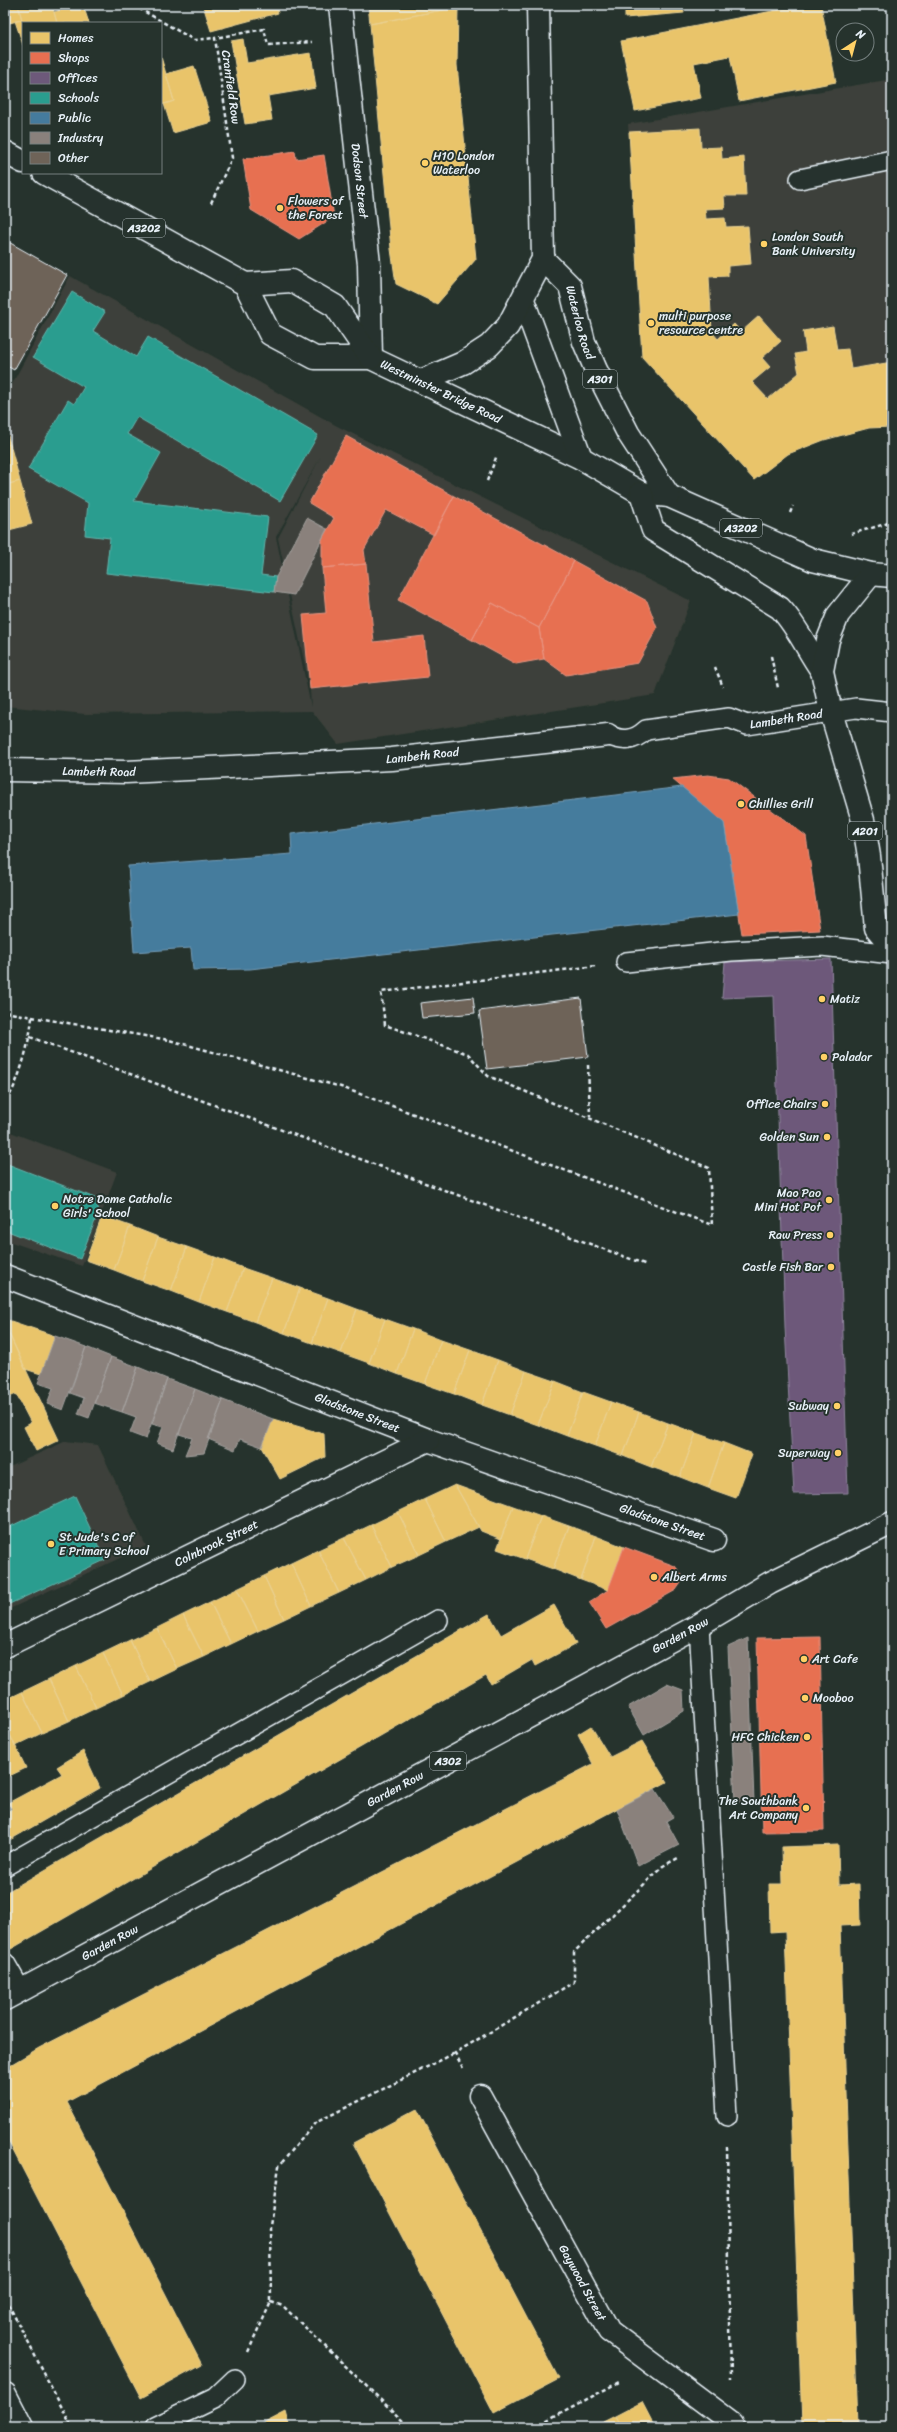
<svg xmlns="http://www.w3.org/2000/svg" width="897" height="2432" font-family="Sriracha,sans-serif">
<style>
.built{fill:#3c413a;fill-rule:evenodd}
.homes{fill:#e9c46a;stroke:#e9d295}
.shops{fill:#e76f51;stroke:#e79683}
.offices{fill:#6d597a;stroke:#9287a0}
.schools{fill:#2a9d8f;stroke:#63b6ae}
.public{fill:#457b9d;stroke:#769eb8}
.industry{fill:#8a817c;stroke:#a6a3a1}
.building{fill:#6e6358;stroke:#e8f1f8}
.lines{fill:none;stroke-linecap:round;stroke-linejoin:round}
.lane-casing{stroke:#e8f1f8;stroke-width:22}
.street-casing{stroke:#e8f1f8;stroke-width:25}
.primary-casing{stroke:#e8f1f8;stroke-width:25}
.path{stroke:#e8f1f8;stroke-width:2.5;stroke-dasharray:4 3;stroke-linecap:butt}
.lane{stroke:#26332d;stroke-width:19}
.street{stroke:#26332d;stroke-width:22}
.primary{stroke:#26332d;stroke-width:22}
.poi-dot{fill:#ffd166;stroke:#26332d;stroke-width:1.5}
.labels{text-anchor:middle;stroke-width:4;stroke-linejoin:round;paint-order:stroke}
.shield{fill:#26332d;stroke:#aeb8bb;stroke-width:1}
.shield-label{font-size:11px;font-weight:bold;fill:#e8f1f8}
.street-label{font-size:12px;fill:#e8f1f8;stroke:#26332d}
.poi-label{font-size:12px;fill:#e8f1f8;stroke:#26332d;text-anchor:start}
</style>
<rect width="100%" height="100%" fill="#26332d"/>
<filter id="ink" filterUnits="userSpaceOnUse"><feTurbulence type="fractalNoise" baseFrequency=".025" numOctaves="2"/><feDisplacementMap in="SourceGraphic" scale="8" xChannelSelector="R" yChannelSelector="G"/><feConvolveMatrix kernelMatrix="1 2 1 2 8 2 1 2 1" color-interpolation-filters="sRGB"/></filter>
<g filter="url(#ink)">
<!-- built -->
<path class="built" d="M892 79V427L869 428 824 440 788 454 754 480 642 357 628 124Z
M70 276 337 426 691 601 655 695 338 744 312 711 85 714 5 706V531L32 524 5 426V397ZM321 456 278 538 310 689 311 707 276 537Z
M5 1130 117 1172 82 1266 5 1240Z
M66 1441 98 1445 146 1546 5 1611V1469Z"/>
<!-- homes -->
<path class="homes" d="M5 5H18L22 20 5 24Z
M18 5H52L57 23H23V45L15 21 22 20Z
M77 5H83L89 23H57L54 12Z
M203 5H276L278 13 211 31Z
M368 5H458V7L370 24Z
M625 5H683L684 13 625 18Z
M803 5H821L836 82 739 101 730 56 694 63 701 98 635 111 621 41Z
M458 7 457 65 476 259 437 304 396 284 391 249 370 24Z
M243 39 247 63 311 53 316 88 268 96 272 120 245 124 231 41Z
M161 57 174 101 161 105Z
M194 66 212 122 173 133 164 104 174 101 166 74Z
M700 128 701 148 721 147 722 159 744 157 746 196H724L725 208 705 209 706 219 725 218 726 227 748 226 751 264 728 266V276L709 277 712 332 718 339 734 324 741 332 759 316 781 341 762 358 770 367 752 382 768 399 799 373 795 354 806 352 803 331 833 326 837 350 848 349 851 369 892 362V427L869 428 824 440 788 454 754 480 642 357 629 132Z
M5 426 10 444 5 446Z
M10 444 20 481 5 485V446Z
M20 481 32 524 5 531V485Z
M102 1216 130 1226 114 1270 86 1260Z
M130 1226 158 1237 142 1281 114 1270Z
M158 1237 187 1247 171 1291 142 1281Z
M187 1247 215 1257 199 1302 171 1291Z
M215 1257 243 1268 227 1312 199 1302Z
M243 1268 272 1278 255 1322 227 1312Z
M272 1278 300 1288 284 1333 255 1322Z
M300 1288 328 1298 312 1343 284 1333Z
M328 1298 357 1309 341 1353 312 1343Z
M357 1309 385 1319 369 1363 341 1353Z
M5 1319 55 1336 41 1374 25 1369 5 1325Z
M385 1319 413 1329 397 1374 369 1363Z
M5 1325 59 1440 36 1451 24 1427 31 1423 16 1394 6 1399 5 1397Z
M413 1329 441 1340 425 1384 397 1374Z
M441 1340 470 1350 454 1394 425 1384Z
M470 1350 498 1360 482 1405 454 1394Z
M498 1360 526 1371 510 1415 482 1405Z
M526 1371 555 1381 538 1425 510 1415Z
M555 1381 583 1392 567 1436 538 1425Z
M583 1392 611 1402 595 1446 567 1436Z
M611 1402 639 1412 623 1456 595 1446Z
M639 1412 668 1423 651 1467 623 1456Z
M273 1419 324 1434 325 1457 280 1479 262 1447Z
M668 1423 696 1433 680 1477 651 1467Z
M696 1433 724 1443 708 1488 680 1477Z
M724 1443 752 1454 736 1498 708 1488Z
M455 1485 513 1506 501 1539 481 1531Z
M455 1485 479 1527 446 1542 425 1499Z
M425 1499 446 1542 419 1555 398 1512Z
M513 1506 541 1516 525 1559 497 1549Z
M398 1512 419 1555 392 1567 371 1525Z
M541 1516 569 1526 553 1569 525 1559Z
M371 1525 392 1567 366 1580 344 1538Z
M569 1526 596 1536 581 1580 553 1569Z
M596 1536 624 1547 608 1590 581 1580Z
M344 1538 366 1580 339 1593 318 1550Z
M318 1550 339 1593 311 1606 291 1563Z
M291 1563 311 1606 284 1619 264 1576Z
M264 1576 284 1619 258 1631 237 1589Z
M237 1589 258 1631 231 1644 210 1602Z
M210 1602 231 1644 204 1657 183 1615Z
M554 1605 576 1644 535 1666 532 1660 491 1684 486 1675 11 1949 5 1939V1893L489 1614 501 1635Z
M183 1615 204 1657 177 1669 157 1628Z
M157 1628 177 1669 150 1682 130 1640Z
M130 1640 150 1682 123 1695 103 1653Z
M103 1653 123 1695 96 1708 76 1666Z
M76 1666 96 1708 69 1721 49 1679Z
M49 1679 69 1721 42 1733 22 1692Z
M22 1692 42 1733 15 1746 5 1724V1700Z
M5 1724 26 1768 5 1778Z
M591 1726 610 1757 642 1741 667 1782 67 2102 202 2365 141 2398 5 2135V2068L39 2048 593 1764 578 1734Z
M83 1751 100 1788 8 1841 5 1832V1813L12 1809 8 1803 62 1774 57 1767Z
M838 1845 839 1885 859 1884 860 1925 840 1926 858 2427H802L785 1931 770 1932 769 1884H783L782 1847Z
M417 2109 559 2379 494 2413 353 2143Z
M642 2402 655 2427H621L615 2416Z
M286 2412 290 2427H257Z
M615 2416 621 2427H593Z"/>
<!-- shops -->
<path class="shops" d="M295 151 296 159 324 155 334 217 299 239 251 210 243 159Z
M346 436 454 496 434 535 386 510 364 550 366 564 322 568V539L334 518 309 503Z
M454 496 574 561 539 628 492 603 472 640 398 600Z
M574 561 647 601 657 628 638 663 566 675 544 659 539 628Z
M366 564 374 642 424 636 428 677 310 689 303 615 326 613 322 568Z
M492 603 539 628 544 659 516 664 472 640Z
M708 775 729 778 806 836 820 930 742 934 724 823 672 779Z
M624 1547 675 1566 682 1575 683 1580 676 1590 606 1629 589 1602 608 1590Z
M820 1637 824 1831 762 1832 757 1638Z"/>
<!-- offices -->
<path class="offices" d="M831 959 848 1493 794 1494 785 1327 774 996 722 998 725 962Z"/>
<!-- schools -->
<path class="schools" d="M72 292 105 312 93 331 136 357 148 337 318 435 280 501 137 417 127 434 161 453 134 501 268 517 261 575 276 577 274 592 106 573 110 538 85 535 88 503 28 469 68 400 74 404 84 387 33 357Z
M5 1163 95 1198 99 1211 80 1259 5 1230Z
M75 1496 105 1560 5 1606V1524L7 1528Z"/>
<!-- public -->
<path class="public" d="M682 787 724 823 739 914 250 969 193 970 191 948 134 952 128 866 292 854 291 834Z"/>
<!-- industry -->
<path class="industry" d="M307 518 327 529 294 595 274 592 276 577Z
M55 1336 86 1347 63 1410 47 1404 53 1388 38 1383Z
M86 1347 111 1357 89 1418 78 1414 84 1398 70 1393Z
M111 1357 138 1367 122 1412 94 1403Z
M138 1367 167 1379 146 1439 130 1433 136 1417 122 1412Z
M167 1379 195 1389 173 1449 157 1443 163 1427 152 1424Z
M195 1389 223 1400 204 1453 185 1455 192 1438 179 1434Z
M223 1400 273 1419 262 1447 240 1439 235 1450 208 1439Z
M748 1638 754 1802 735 1803 728 1647Z
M667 1684 683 1690 684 1711 644 1735 628 1707Z
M655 1789 673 1817 666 1821 679 1845 638 1866 617 1809Z"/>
<!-- building -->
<path class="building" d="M5 240 67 275 14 370 5 365Z
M892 641V656L885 651Z
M473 997 475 1013 422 1018 420 1003Z
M581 998 588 1057 487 1069 479 1011Z"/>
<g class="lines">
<defs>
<g id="lane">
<path d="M800 179 892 160"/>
<path id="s1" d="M608 735C623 742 634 741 646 730L729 718 747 725 856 708 892 712"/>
<path d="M626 962 731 951 822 946 892 954"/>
<path d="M699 1625 727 2116"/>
<path d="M5 1866 438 1620"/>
<path d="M5 1963 21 1991"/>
<path d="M155 2427 215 2398 235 2379"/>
</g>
<g id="street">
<path id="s2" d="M340 5 369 264 371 358"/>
<path id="s3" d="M5 770 126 772 392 759 608 735"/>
<path id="s4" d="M5 1276 428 1440 714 1540"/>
<path id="s5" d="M5 1646 428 1440"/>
<path id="s6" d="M480 2096 609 2331 732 2423 733 2427"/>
</g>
<g id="primary">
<path d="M5 152 23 162"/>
<path id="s7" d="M44 173 245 284 270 334 315 358H371L581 458 641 493 669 496 813 560 871 574 892 576"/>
<path id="s8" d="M543 259 570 286 584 342 596 370 628 433 669 496"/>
<path d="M245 284 292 281 335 306 371 358"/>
<path d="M523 300 581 458"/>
<path d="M421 381 463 363 489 346 508 326 543 259 538 5"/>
<path d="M641 493 653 530 780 608C798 627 807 650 822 671"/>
<path d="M871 574 838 615 828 640 822 671 831 712 863 820 869 856 876 928 892 947"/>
<path id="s9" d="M5 1999 699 1625 770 1583 892 1523"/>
<path d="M5 2394 22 2427"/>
</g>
</defs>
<!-- lane casing -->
<use href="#lane" class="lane-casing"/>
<!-- street casing -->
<use href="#street" class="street-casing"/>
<!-- primary casing -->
<use href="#primary" class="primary-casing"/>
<!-- path -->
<path class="path" d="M133 5 194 40 215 38
M211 203 232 158 215 38 264 29 268 45 312 42
M487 481 497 455
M790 513 793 506
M851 534 892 522
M771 656 778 688
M715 667 723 687
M5 1012 32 1017C30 1042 19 1083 5 1103
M32 1017 169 1040 341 1087 712 1225 709 1168 488 1076 468 1054 385 1025 381 992 596 966
M30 1037 647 1265
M588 1065 590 1117
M463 2068 455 2053 574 1982V1952L663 1866 680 1857
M727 2147 731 2380
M5 2298 72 2427
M271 2302 283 2306 409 2427
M248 2352 271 2302 270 2226 279 2166 315 2123 455 2053
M535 2427 621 2381"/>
<!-- lane -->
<use href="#lane" class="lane"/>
<!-- street -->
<use href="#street" class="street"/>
<!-- primary -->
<use href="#primary" class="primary"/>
</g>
</g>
<!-- markers -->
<g class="poi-dot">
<circle cx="425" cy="163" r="4"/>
<circle cx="280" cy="208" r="4"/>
<circle cx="764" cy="244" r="4"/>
<circle cx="651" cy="323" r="4"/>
<circle cx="741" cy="804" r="4"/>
<circle cx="822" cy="999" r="4"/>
<circle cx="824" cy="1057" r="4"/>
<circle cx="825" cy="1104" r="4"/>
<circle cx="827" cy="1137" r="4"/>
<circle cx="829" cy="1200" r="4"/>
<circle cx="55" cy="1206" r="4"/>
<circle cx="830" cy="1235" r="4"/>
<circle cx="831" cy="1267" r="4"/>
<circle cx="837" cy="1406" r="4"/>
<circle cx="838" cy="1453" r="4"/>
<circle cx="51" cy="1544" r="4"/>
<circle cx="654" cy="1577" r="4"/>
<circle cx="804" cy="1659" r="4"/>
<circle cx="805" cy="1698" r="4"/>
<circle cx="807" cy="1737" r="4"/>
<circle cx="806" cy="1808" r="4"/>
</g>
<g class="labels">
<!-- shield labels -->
<g class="shield">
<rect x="123" y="219" width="42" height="18" rx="3"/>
<rect x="583" y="370" width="34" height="18" rx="3"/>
<rect x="720" y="519" width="42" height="18" rx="3"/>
<rect x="848" y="822" width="34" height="18" rx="3"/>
<rect x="430" y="1752" width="36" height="18" rx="3"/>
</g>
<g class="shield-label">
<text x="144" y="232">A3202</text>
<text x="600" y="383">A301</text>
<text x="741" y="532">A3202</text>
<text x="865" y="835">A201</text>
<text x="448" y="1765">A302</text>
</g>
<!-- street labels -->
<g class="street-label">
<text transform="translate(231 87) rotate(82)" y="4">Cranfield Row</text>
<text dy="4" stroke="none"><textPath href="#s2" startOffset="177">Dodson Street</textPath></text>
<text dy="4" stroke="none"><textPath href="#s8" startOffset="76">Waterloo Road</textPath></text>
<text dy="4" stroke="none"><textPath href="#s7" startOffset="470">Westminster Bridge Road</textPath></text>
<text dy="4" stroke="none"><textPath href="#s1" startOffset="184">Lambeth Road</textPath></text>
<text dy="4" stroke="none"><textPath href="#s3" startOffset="418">Lambeth Road</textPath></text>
<text dy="4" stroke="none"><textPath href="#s3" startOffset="94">Lambeth Road</textPath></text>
<text dy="4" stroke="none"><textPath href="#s4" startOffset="378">Gladstone Street</textPath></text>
<text dy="4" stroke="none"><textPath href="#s4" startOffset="702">Gladstone Street</textPath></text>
<text dy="4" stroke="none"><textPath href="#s5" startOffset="235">Colnbrook Street</textPath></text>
<text dy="4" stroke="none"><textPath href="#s9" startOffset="767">Garden Row</textPath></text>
<text dy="4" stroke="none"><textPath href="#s9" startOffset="443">Garden Row</textPath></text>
<text dy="4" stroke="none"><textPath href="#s9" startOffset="119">Garden Row</textPath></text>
<text dy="4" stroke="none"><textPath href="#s6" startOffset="213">Gaywood Street</textPath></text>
</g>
<!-- poi labels -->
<g class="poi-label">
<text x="433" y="160">H10 London<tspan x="433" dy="14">Waterloo</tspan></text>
<text x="288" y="205">Flowers of<tspan x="288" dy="14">the Forest</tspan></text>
<text x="772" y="241">London South<tspan x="772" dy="14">Bank University</tspan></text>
<text x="659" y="320">multi purpose<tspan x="659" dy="14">resource centre</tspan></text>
<text x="749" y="808">Chillies Grill</text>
<text x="830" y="1003">Matiz</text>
<text x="832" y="1061">Paladar</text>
<text x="817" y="1108" text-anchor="end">Office Chairs</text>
<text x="819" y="1141" text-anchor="end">Golden Sun</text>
<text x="821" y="1197" text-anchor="end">Mao Pao<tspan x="821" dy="14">Mini Hot Pot</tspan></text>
<text x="63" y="1203">Notre Dame Catholic<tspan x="63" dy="14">Girls' School</tspan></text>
<text x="822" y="1239" text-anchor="end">Raw Press</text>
<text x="823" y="1271" text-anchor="end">Castle Fish Bar</text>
<text x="829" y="1410" text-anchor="end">Subway</text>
<text x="830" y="1457" text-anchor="end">Superway</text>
<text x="59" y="1541">St Jude's C of<tspan x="59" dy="14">E Primary School</tspan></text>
<text x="662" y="1581">Albert Arms</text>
<text x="812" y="1663">Art Cafe</text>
<text x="813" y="1702">Mooboo</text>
<text x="799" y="1741" text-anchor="end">HFC Chicken</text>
<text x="798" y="1805" text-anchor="end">The Southbank<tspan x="798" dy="14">Art Company</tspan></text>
</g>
</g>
<!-- margin -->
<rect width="897" height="2432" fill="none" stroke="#26332d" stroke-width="20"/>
<rect x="10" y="10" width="877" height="2412" fill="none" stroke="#e8f1f8" stroke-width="1.5" filter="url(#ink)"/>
<!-- legend -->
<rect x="22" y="22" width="140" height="152" fill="#26332d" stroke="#747f7e"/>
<rect x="30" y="32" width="20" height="12" fill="#e9c46a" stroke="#747f7e"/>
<text x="58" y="42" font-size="12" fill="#e8f1f8">Homes</text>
<rect x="30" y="52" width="20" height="12" fill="#e76f51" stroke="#747f7e"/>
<text x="58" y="62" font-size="12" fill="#e8f1f8">Shops</text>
<rect x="30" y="72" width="20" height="12" fill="#6d597a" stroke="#747f7e"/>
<text x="58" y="82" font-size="12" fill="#e8f1f8">Offices</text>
<rect x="30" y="92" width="20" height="12" fill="#2a9d8f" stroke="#747f7e"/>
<text x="58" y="102" font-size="12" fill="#e8f1f8">Schools</text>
<rect x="30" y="112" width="20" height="12" fill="#457b9d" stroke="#747f7e"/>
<text x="58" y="122" font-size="12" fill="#e8f1f8">Public</text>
<rect x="30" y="132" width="20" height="12" fill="#8a817c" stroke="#747f7e"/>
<text x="58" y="142" font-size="12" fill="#e8f1f8">Industry</text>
<rect x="30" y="152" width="20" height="12" fill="#6e6358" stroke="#747f7e"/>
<text x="58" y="162" font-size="12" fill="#e8f1f8">Other</text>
<!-- north arrow -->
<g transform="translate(855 42) rotate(36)"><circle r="19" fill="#26332d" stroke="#747f7e"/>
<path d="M0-3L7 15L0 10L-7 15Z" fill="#ffd166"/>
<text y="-6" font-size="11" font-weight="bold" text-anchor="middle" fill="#e8f1f8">N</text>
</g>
</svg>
